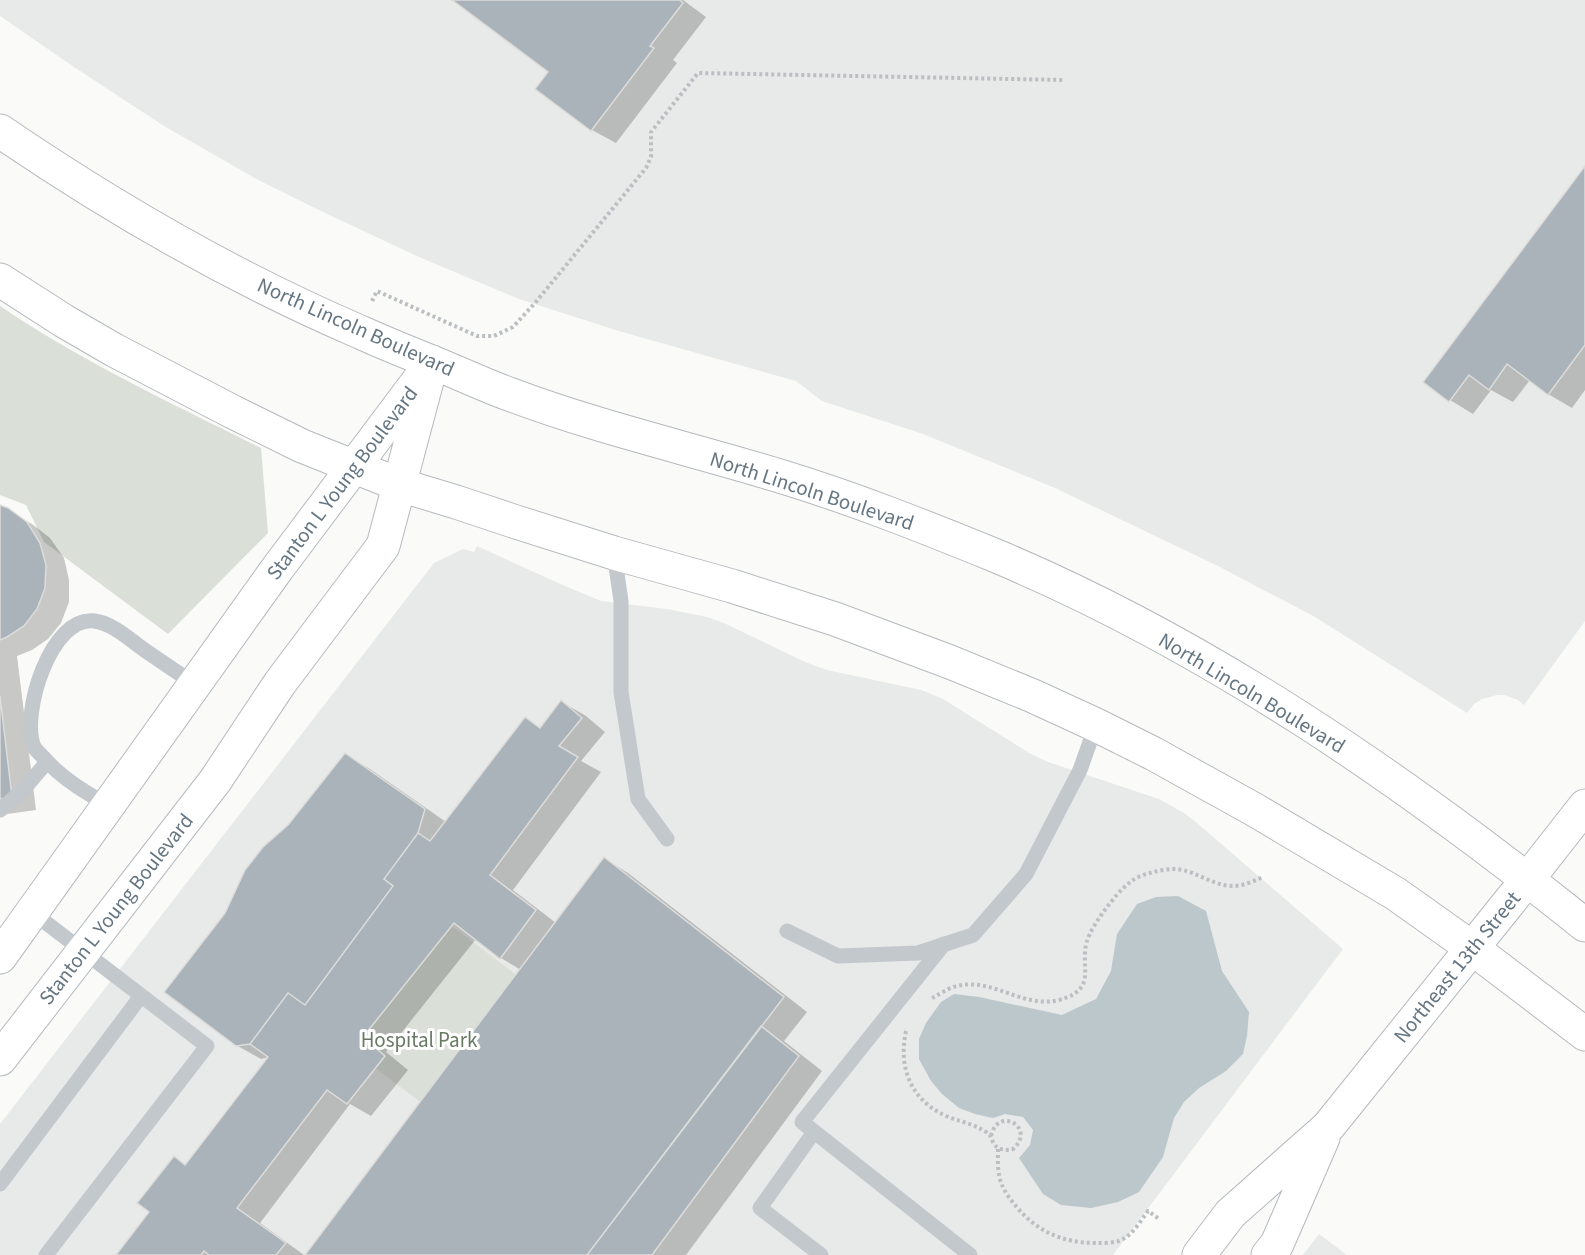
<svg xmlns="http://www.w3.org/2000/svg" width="1585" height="1255" font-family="'Source Sans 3',sans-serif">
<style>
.built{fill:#e8e9e9}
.green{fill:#dadfd7}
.water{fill:#bbc7cb}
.shadow{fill:#0003}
.building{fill:#aab3b9;stroke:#dcdcda;stroke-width:1.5}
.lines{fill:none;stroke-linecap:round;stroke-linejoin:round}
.secondary-casing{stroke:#b3babf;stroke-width:35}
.primary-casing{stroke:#b5babe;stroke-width:35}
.path{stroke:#bbbfc2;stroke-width:4;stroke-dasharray:3 3;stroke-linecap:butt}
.service{stroke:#c3c8cc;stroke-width:15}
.secondary{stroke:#fff;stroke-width:33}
.primary{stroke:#fff;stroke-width:33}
.labels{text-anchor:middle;stroke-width:6;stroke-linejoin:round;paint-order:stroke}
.street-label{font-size:21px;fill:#657683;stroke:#fff}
.park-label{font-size:21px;fill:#687a64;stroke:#fff}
</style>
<rect width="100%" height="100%" fill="#fafaf8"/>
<!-- built -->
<path class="built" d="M0 0H1585V621L1524 705 1518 700 1510 697 1504 695H1497L1482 699 1474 704 1467 713 1315 617 1218 566 1055 488 923 434 822 401 796 381 622 332 519 299 419 257 323 212 258 180 164 126 74 67 0 16Z
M477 546 558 583 601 601 667 609 707 617 724 623 805 662 827 670 921 690 943 699 1029 753 1048 762 1159 799 1184 813 1197 823 1343 949 1113 1255H0V1124L434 563 463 549 474 552Z
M1319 1234 1347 1255H1303Z"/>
<!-- green -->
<path class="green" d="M0 306C81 361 173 404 261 448L268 533 168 634 44 542 26 505 0 495Z
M452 926 523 980 426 1106 351 1050Z"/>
<!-- water -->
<path class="water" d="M1178 896 1206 911 1222 971 1249 1012 1247 1036 1243 1054 1226 1071 1199 1088 1184 1102 1174 1118 1163 1157 1139 1192 1118 1202 1091 1208 1061 1205 1043 1194 1019 1158 1030 1145 1033 1130 1023 1117 1005 1114 993 1118 975 1114 959 1108 942 1094 931 1081 919 1059V1039L926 1023 941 1002 954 994 979 997 1062 1015 1096 999 1111 971 1117 934 1137 904 1156 897Z"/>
<!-- shadow -->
<path class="shadow" d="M454 0H683L706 17 673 60 677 63 616 143 592 130 537 88 550 72Z
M1585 170V390L1572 408 1548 394 1530 380 1513 402 1491 390 1473 414 1450 400Z
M0 507 32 524 50 538 64 558 69 580V602L61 623 48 639 32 650 17 656 36 810 0 815Z
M562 702 586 716 605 732 581 761 601 772 513 890 556 923 605 859 628 873 807 1012 784 1041 822 1071 686 1255H307L521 970 501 958 476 939 386 1052 408 1070 371 1116 350 1104 260 1223 304 1255H118L152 1211 174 1158 186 1165 269 1057 261 1059 236 1045 227 914 289 826 346 755 370 769 446 822 525 719 541 728Z"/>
<!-- building -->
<path class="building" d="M452 0H680L683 3 650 46 654 48 591 131 535 89 548 72Z
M1585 166V345L1548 395 1507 364 1489 390 1469 375 1449 402 1423 382Z
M0 505 8 508 27 522 40 543 46 565 45 588 37 609 24 626 7 637 0 640Z
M0 696 12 797 0 799Z
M561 700 582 718 559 746 578 757 490 875 536 910 500 959 454 923 363 1037 385 1056 347 1104 327 1090 237 1208 286 1243 276 1255H209L204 1251 201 1255H116L149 1212 137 1203 174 1156 185 1165 268 1057 250 1044 288 993 305 1005 393 886 384 879 418 833 430 841 525 717 540 728Z
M345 753 425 809 418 833 384 879 393 886 305 1005 288 993 250 1044 236 1046 164 992 225 913 245 870 263 847 288 825Z
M604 857 784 997 587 1255H305Z
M761 1026 799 1056 652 1255H587Z"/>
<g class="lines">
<defs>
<path id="secondary" d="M0 957 277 569 422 376
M0 1059 215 781 280 683 383 546 432 362
M1199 1255 1230 1214 1328 1127 1527 880 1585 806
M1268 1255 1277 1244 1323 1138"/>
<path id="primary" d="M0 131C113 208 234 278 360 332 384 343 409 353 434 363 459 373 484 385 509 394 599 428 692 449 783 477 855 499 925 527 994 555 1209 645 1404 780 1585 925
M0 280 64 321 114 350 233 412 302 446 400 485 456 502 513 521 614 553 732 586 835 619 950 662 1033 696 1096 725 1154 754 1255 810 1396 894 1472 948 1585 1034"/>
</defs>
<!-- secondary casing -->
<use href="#secondary" class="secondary-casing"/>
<!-- primary casing -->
<use href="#primary" class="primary-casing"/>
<!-- path -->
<path class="path" d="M372 301 377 291 477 336H494L513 327 535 303 646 168 651 157V132L698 73 1064 80
M932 998C940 994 948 988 957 986 992 977 1023 1009 1059 1000 1099 989 1079 967 1087 941 1092 925 1116 893 1129 883 1136 877 1145 874 1154 872 1161 870 1169 869 1177 869 1196 871 1213 886 1233 886 1243 886 1254 881 1263 877
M906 1031C898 1068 911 1100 946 1116 958 1121 970 1123 981 1129 983 1130 988 1133 989 1134 992 1138 991 1138 993 1142 997 1150 1005 1151 1013 1149 1037 1128 998 1105 991 1136
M998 1149C998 1161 997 1174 1002 1185 1005 1192 1010 1199 1015 1205 1036 1231 1062 1243 1096 1243 1103 1243 1112 1243 1119 1241 1132 1236 1140 1222 1148 1211L1159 1219"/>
<!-- service -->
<path class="service" d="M614 553 621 601V692L638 799 667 839
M109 806C85 792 61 778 43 757 40 754 36 750 34 747 20 715 51 614 95 621 114 624 130 640 146 651 162 662 178 673 195 684
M0 810 24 789 47 762
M32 912 207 1046 46 1255
M787 931 838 956 918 953 973 935 1026 874 1080 770 1096 725
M944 944 802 1122 970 1255
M814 1132 760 1208 821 1255
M0 1184 141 996"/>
<!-- secondary -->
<use href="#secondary" class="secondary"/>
<!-- primary -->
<use href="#primary" class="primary"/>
</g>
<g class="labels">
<!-- street labels -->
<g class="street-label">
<text transform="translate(356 327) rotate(24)" y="7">North Lincoln Boulevard</text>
<text transform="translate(342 483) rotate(-53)" y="7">Stanton L Young Boulevard</text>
<text transform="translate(812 491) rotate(18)" y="7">North Lincoln Boulevard</text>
<text transform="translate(1252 693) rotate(31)" y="7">North Lincoln Boulevard</text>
<text transform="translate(116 909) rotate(-52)" y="7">Stanton L Young Boulevard</text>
<text transform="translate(1457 967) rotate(-51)" y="7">Northeast 13th Street</text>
</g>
<!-- park labels -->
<g class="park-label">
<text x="419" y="1047">Hospital Park</text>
</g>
</g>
</svg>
